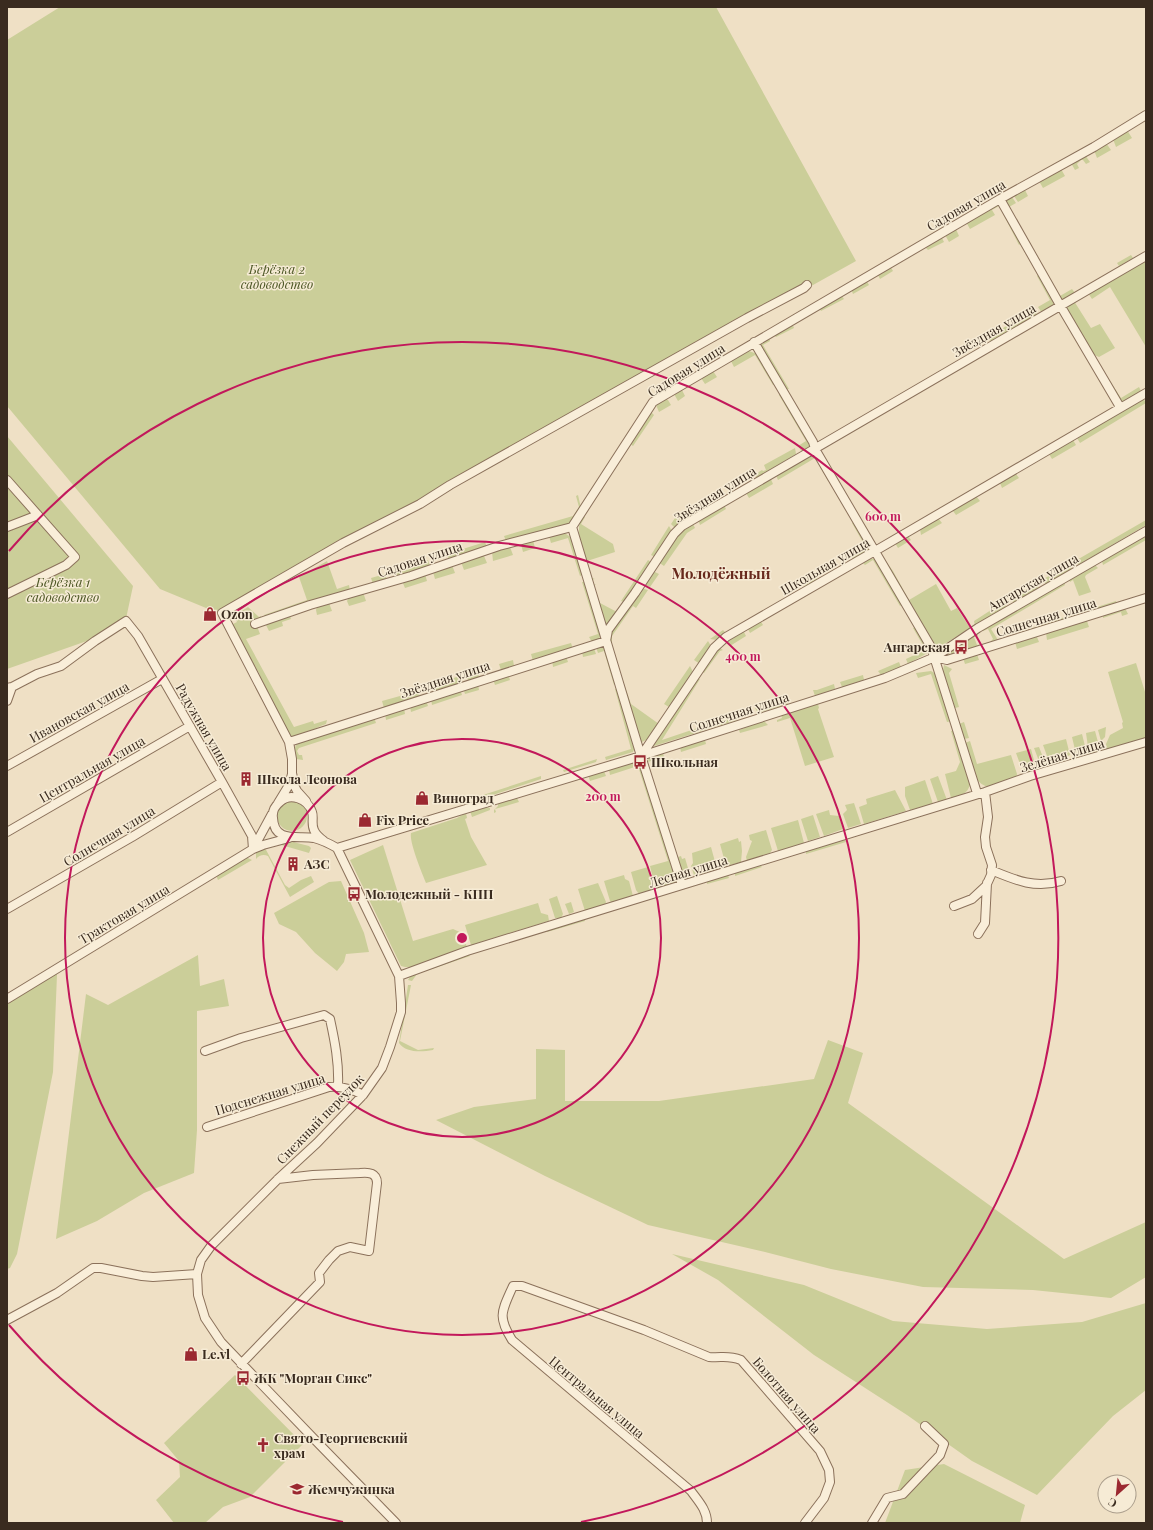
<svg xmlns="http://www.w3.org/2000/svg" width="1153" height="1530" font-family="'Playfair Display',serif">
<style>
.green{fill:#cbce99}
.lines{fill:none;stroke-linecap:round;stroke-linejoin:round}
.minor-casing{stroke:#8b715b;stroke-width:10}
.minor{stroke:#f9eed9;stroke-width:8}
.ring{fill:none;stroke:#c2185b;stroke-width:2}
.labels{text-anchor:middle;stroke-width:3;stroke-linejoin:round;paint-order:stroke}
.street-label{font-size:13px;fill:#3a2b1f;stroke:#f6ebd5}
.park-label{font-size:13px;font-style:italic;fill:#4d5725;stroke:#f6ebd5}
.poi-label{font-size:13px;font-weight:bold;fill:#3a2b1f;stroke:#f6ebd5;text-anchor:start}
.quarter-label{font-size:15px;font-weight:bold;fill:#68291d;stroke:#f6ebd5}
.centre{fill:#c2185b;stroke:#f6ebd5;stroke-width:2}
.ring-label{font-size:12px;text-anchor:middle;font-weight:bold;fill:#c2185b;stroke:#f6ebd5;stroke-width:3;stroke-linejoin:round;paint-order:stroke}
</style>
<rect width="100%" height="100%" fill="#efe0c5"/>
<!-- green -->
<path class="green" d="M60 7H716L856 261 223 615 160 589 7 406V40Z
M1127 130 1132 138 1116 147 1113 139Z
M1106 143 1111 150 1097 158 1094 150Z
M1085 155 1090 162 1086 164 1083 160H1081L1077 164 1079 168 1075 170 1071 163Z
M1061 169 1065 176 1043 188 1039 181Z
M1025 190 1028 196 1018 202 1014 196Z
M1012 197 1016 203 1009 207V209L1060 296 1072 289 1075 293 1063 300H1061L1005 203 1006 200Z
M1000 204 1022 243 1019 245 999 206 992 210 995 215 970 229 966 222 992 206Z
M955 227 959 236 949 242 944 233Z
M941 236 944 242 928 250 926 248 927 244Z
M1131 255 1133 258 1119 266 1117 263Z
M1146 259V347L1110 287 1092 299 1088 293Z
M890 266 893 271 880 279 878 275Z
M1039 274 1056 305 1042 313 1038 307 1050 300 1037 276Z
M866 280 869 285 853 294 851 289Z
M841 295 844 299 821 311 819 308Z
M1074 301 1091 328 1100 324 1115 348 1099 357 1092 354 1066 311V307Z
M1032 310 1035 313 1039 315 992 342 987 338Z
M792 323 794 328 776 337 773 334Z
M769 338 770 341 763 345 789 389H785L760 346V344Z
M749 351 757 354 776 384 773 385 755 355 734 367 731 361Z
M1099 364 1121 398 1139 387 1141 391 1122 402H1120Z
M713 371 717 377 705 384 701 378Z
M682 390 685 396 678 401 674 394Z
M781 394 811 443 808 449 802 452 798 446 806 441 779 395Z
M1143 398 1146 403 1080 443 1077 438Z
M666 399 668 400 671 405 659 412 656 405Z
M651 412 654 415 633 446 629 443Z
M7 436 133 586 124 628 7 669Z
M1073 440 1076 445 1052 459 1049 454Z
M795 448 796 454 757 478 753 472 755 470 757 473 762 470 763 471 766 470 764 465Z
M812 454 815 455 831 480 828 481 815 458 778 480 775 473Z
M1016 474 1019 478 1002 488 1000 483Z
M770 477 773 484 749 498 746 493Z
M722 490 725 495 716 500 713 495Z
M578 495 581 508 572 522 568 524 506 541 504 536 573 516 579 507 576 496Z
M976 496 980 501 956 515 953 511 948 513V512Z
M703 501 706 507 675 528 671 524 677 515Z
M724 505 726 509 700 525 698 519Z
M582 516 585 517 581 524 613 544 615 552 587 561 592 578 595 579 591 580C586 562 573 534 582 516Z
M938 518 942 523 921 535 920 529Z
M1146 520V525L1078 565 1075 561Z
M692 522 695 528 687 533 664 566 658 562 676 536Z
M852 523H856L869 549 868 551 853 560 850 555 865 546Z
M669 526 672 531 655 557 651 555Z
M561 533 566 534 572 538 584 574 580 576 568 538 551 543 549 536Z
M1146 535V540L1103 565 1102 561Z
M908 536 911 540 898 548 895 543Z
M533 540 535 548 523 552 521 544Z
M485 542 487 547 449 560 447 554Z
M510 547 513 555 493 561 492 552Z
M481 556H484L487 563 464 570 461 562Z
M882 556 893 571 909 600 936 584 951 611 957 608 970 628 938 648H936Z
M869 558 876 559 903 604 900 606 873 560 865 565 862 562Z
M428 560 430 566 396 577 394 571Z
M648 560 651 562 624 602 621 601Z
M327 561 337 589 349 585 350 591 265 618 264 615 307 600 299 577Z
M1069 564 1072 569 1046 584 1042 580Z
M452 565 455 573 435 579 433 572Z
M1095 565 1098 568 1086 575 1085 577 1091 592 1079 596 1073 580 1070 582 1069 579Z
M653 571 659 574 650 587 643 584Z
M385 574 387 580 373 584 371 578Z
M425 574 427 581 405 588 402 581Z
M815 575 818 580 805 587 803 583Z
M582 582H586L601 635 599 639 592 642 589 637 598 634Z
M1064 582 1065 585 991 629 998 640 1079 612 1081 616 989 643 993 639 988 629 983 631 982 630Z
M1037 583 1038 589 1014 603 1010 598Z
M596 584 594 586 600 603 617 612 607 625 605 626 592 585Z
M641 588 648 590 636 608 633 606 612 636V649L631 704 659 724 650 738 640 743 610 644 611 630Z
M363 592 366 601 349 606 347 601 349 597Z
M1005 601 1006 607 975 626 974 621Z
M1116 601 1117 605 1086 615 1084 611Z
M329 603 332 611 317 615 316 610 317 607Z
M248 607 259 617 261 616V619L257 626 260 634 246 639 294 727 313 721 314 724 327 720 326 724C316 727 298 740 289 736L264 690 259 673 243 648 230 621V618L233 624 237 622 234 616Z
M1125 608 1128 614 1122 616 1121 612 1103 618V615Z
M290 616 291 619 282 622 283 626 269 631 266 625 267 622Z
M760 620 763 625 750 633 747 627Z
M1086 621H1087L1089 627 1047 640 1046 633Z
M916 627 926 645 929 652 908 664 906 659 923 651 924 647 913 628Z
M723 630 726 633 717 640 710 639Z
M743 630 746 636 730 646 727 640Z
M977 633 978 636 974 637 977 645 982 644 984 646 948 656 946 655V653Z
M1032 637H1037L1039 642 1017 649 1015 642Z
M708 641 711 646 700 664 694 660Z
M571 643 573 649 533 661 531 654Z
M603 646H605L616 683 614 685 604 651 598 653 596 647Z
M718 647 723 650 720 651 704 673 701 671Z
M594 648 596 654 583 657 582 652Z
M977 654 979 660 965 664 963 658Z
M566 656 568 662 553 667 552 660Z
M513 660 514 666 501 670 499 664Z
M899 662 901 667 881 675 878 671Z
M1136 663 1146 695V739L1107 751 1106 744 1110 735 1123 728 1122 723 1123 722 1108 672Z
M944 665 952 669 949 673 959 707 955 708 943 671Z
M690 666 693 672 669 707 664 704Z
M477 671 479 677 468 680 466 674Z
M931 671 936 674 952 721 947 722 931 674 918 678 916 673Z
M508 674 510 680 495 685 493 679Z
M863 675 864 680 842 687 840 682Z
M459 676 461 683 435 691 433 686Z
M696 679H700L662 740 736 715 737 720 654 746V743Z
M478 684 479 690 465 694 464 691 461 692 462 695 432 705 431 699Z
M834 684 835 689 815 696 813 690H817Z
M615 689H618L635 748 633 752 606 760 605 757 631 749Z
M418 691 420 697 384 708 382 701Z
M784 699 788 704 758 713 755 708Z
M426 700 428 706 411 712 410 706Z
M818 704 819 708 818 709 834 757 805 766 790 718 777 722V720L782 718 781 715Z
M404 708 405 714 386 720 385 713Z
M374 717 376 723 299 748 297 751 299 755H302L303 760 296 759C295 753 292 747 299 743Z
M764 721 768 725 740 733 739 730Z
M964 722 969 738 964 739 959 724Z
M1106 727 1105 737 1101 741 1098 730Z
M955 730 970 784C968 794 960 796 951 798L945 774 956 771 960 762 951 731Z
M1095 731 1101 753 1087 757 1086 754 1088 747 1086 733Z
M1082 734 1085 746 1081 757 1077 758 1072 737Z
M1066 739 1070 755 1066 757 1067 762 1052 766 1050 764 1043 745Z
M705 740 706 744 681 752 680 747Z
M970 741 977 764 1011 755 1017 774 1016 778 989 787C983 786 979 782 975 778L965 743Z
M1039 747 1046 765V768L1042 769 1034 748Z
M1031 749 1035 764V771L1024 775 1016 753Z
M663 753 664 757 648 762 649 757Z
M597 759 596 762 564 772 563 770Z
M634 762 640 766 677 880 675 884 658 889 655 886 650 866 668 861 638 766 610 775 609 770Z
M604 771 606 776 590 781 588 775Z
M541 776V779L484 798 483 795Z
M938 776 947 800 938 802 930 779Z
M925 780 933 804 910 810 905 796V787Z
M895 790 906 811 864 824 859 807 867 804 866 799Z
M515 797 517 798 519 802 495 809 496 812 494 813V810L498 806V803Z
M277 816a15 15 0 1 1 30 0a15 15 0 1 1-30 0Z
M854 803 861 824 848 828 843 814 847 810 845 805Z
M486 807 490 808V810L472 817 470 811Z
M829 810 830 815 839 816 843 829 824 836 816 814Z
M466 813 467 818 465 819 471 837 487 865 426 883C422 873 409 842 411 833L457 818Z
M813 815 820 837 808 841 801 819Z
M798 820 804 843 778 851 771 828Z
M766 830 772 850 770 853 747 861 746 857 752 841 750 840 749 835Z
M844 837 846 842 806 854V849Z
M738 838 739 842 741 841 742 851 741 862 726 866 720 844Z
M293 842 309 846 311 848 309 853 278 844 279 843Z
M383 845 413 941 453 929 462 933 467 947 414 967H405L401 966 350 860Z
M711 847 717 869 696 876 694 875 691 866 693 863 692 853Z
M265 848 285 885 289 888 301 880 311 876 314 882 290 897 268 856C264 854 259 855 256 859V853L259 850Z
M681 856 682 859 685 858 690 875 687 879 683 877 678 857Z
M246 857 252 860 218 880 215 873Z
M759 864 762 867 735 876V872Z
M648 867 652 883V890L639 894 636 890 631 872Z
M624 875 625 879 629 881 633 896 612 903 610 901 604 881Z
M728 875 729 878 707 884V879Z
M341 881 364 933 369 952 346 954 344 962 337 971 315 953 296 932 279 924 274 913 329 882Z
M598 883 606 902 605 905 585 911 578 889Z
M557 896 563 914 561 918H555L549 899Z
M571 902 574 912 569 914 565 904Z
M538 903 541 913 548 915 549 921 471 945 465 925Z
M584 918 585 921 547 932 546 929Z
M468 953 470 956 417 974 412 981 408 980 411 975Z
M198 955 200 986 224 979 229 1006 197 1011V1130L194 1173 144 1193 97 1221 56 1239 86 994 108 1005Z
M56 970 57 975 53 1072 17 1254 10 1268 7 1269V1000Z
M408 985H411L400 1041 418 1050 434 1048 433 1050C421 1052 406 1053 399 1043Z
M828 1040 863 1053 848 1103 1064 1259 1146 1222V1277L1111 1298 1033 1290 923 1287 831 1269 765 1252 648 1225 545 1176 436 1120 474 1107 536 1099V1049L565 1050V1101H659L814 1079Z
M672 1254 804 1285 893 1321 987 1329 1082 1322 1146 1303V1390L1113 1416 1037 1495 972 1461 907 1415 814 1355 718 1280Z
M235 1375 303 1444 250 1497 223 1507 205 1523H174L156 1500 180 1477 179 1461 164 1443Z
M944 1464 1025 1505 1020 1523H885L905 1470Z"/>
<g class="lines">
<defs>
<path id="minor" d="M1000 199 1060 305 1120 407
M754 342 813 442 815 449 931 647 977 793
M7 480 75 557 66 565 7 594
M7 527 38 515
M572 527 641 756 682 885
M255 624 310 605 411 576 499 546 572 527 653 402 1000 199 1094 147 1146 115
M935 657 947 660 1146 598
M7 688 12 687 37 674 61 666 95 641 126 621 138 636 222 782 252 836 253 849
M7 701 12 687
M289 742 606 641 608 630 635 593 674 534 682 526 1146 256
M641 756 714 648 726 637 875 551 1146 393
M7 766 162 679
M306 801 297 791 295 787 292 773V759L289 742 222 613 343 543 420 504 450 485 747 318 804 288 807 285
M278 803 289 785 292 774
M7 832 190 726
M324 841C320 838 316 835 314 830 311 824 314 817 312 812 308 799 290 792 280 802 275 806 272 812 273 818 274 844 299 835 314 838 322 840 330 844 337 848
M337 848 641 756 885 678 935 657 978 628 1146 531
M337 848 399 976 401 1003V1012L390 1047 382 1068 363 1095 317 1143 278 1179 211 1246 201 1260 197 1274 198 1295 205 1318 221 1342 318 1443 396 1523
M253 849 272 814
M991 870C1015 880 1035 889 1061 881
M954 906 972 899 986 886 991 875 992 865 986 847 985 837 988 817 985 792
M7 909 132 837 222 782
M978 934 985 923 987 883
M399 976 467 951 985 792 1030 776 1146 742
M7 999 253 849 263 845 289 838
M205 1051 241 1038 324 1015 330 1019C335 1042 339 1063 338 1086
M207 1127 329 1087C342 1086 352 1089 363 1095
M7 1320 57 1293 93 1268H101L142 1276 153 1277 197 1274
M241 1364 320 1282 319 1273 329 1260 338 1251 350 1247 369 1251 377 1183C377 1173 369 1172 360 1173L313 1175 278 1179
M707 1523C707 1510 699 1502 691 1491L512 1340C497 1316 502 1311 513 1286H522L644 1330 709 1357C723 1358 728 1355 741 1360L820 1451 829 1470 830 1482 824 1498 805 1523
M872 1523 887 1498 903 1494 940 1455 944 1444 925 1426"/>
</defs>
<!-- minor casing -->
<use href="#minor" class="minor-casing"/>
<!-- minor -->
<use href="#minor" class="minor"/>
</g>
<!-- distance rings -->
<g class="ring">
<circle cx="462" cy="938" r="199"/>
<circle cx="462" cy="938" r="397"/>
<path d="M343 1522A596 596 0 0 1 9 1325M9 551A596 596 0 1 1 581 1522"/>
</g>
<!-- icons -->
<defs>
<symbol id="shop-bare" viewBox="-9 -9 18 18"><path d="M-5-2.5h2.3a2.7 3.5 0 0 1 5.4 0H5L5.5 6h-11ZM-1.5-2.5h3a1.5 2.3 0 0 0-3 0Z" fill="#9b2931" stroke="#f6ebd5" stroke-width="2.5" paint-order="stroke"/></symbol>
<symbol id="bus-bare" viewBox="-9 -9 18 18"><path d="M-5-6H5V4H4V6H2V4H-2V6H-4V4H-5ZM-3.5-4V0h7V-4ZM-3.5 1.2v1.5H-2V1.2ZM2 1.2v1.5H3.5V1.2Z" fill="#9b2931" stroke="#f6ebd5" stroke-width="2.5" paint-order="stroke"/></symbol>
<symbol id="building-bare" viewBox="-9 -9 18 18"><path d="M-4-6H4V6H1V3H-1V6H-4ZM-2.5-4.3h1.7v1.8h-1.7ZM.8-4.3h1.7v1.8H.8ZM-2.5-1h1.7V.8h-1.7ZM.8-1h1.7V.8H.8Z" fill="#9b2931" stroke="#f6ebd5" stroke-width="2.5" paint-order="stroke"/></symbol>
<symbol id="church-bare" viewBox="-9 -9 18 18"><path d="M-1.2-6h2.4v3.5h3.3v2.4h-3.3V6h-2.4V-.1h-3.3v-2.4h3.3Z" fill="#9b2931" stroke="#f6ebd5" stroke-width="2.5" paint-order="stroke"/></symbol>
<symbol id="school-bare" viewBox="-9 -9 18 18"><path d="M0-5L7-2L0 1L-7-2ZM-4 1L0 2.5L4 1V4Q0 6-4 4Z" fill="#9b2931" stroke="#f6ebd5" stroke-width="2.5" paint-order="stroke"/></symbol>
</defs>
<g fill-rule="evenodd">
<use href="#shop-bare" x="200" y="604" width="20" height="20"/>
<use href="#bus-bare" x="951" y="637" width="20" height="20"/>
<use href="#bus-bare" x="630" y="752" width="20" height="20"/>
<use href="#building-bare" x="236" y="769" width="20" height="20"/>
<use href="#shop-bare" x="412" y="788" width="20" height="20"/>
<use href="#shop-bare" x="355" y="810" width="20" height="20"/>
<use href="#building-bare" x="283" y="854" width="20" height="20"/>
<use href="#bus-bare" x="344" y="884" width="20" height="20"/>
<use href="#shop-bare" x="181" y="1344" width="20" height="20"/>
<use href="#bus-bare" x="233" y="1368" width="20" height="20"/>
<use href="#church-bare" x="253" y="1435" width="20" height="20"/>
<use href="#school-bare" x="287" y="1479" width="20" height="20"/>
</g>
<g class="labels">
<!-- street labels -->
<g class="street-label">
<text transform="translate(966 205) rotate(-30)" y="5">Садовая улица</text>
<text transform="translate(994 330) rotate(-30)" y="5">Звёздная улица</text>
<text transform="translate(686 370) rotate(-32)" y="5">Садовая улица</text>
<text transform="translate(715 494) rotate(-32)" y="5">Звёздная улица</text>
<text transform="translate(420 559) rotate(-18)" y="5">Садовая улица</text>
<text transform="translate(825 566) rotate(-30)" y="5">Школьная улица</text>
<text transform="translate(1033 582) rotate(-30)" y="5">Ангарская улица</text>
<text transform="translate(1046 617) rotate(-17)" y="5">Солнечная улица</text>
<text transform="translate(445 679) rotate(-18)" y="5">Звёздная улица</text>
<text transform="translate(79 712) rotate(-29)" y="5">Ивановская улица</text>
<text transform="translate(739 712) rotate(-18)" y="5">Солнечная улица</text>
<text transform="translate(204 727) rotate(60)" y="5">Радужная улица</text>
<text transform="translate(1062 755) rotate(-17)" y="5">Зелёная улица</text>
<text transform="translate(92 769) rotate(-30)" y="5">Центральная улица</text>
<text transform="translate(109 836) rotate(-31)" y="5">Солнечная улица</text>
<text transform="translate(688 871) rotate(-17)" y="5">Лесная улица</text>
<text transform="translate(124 914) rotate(-31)" y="5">Трактовая улица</text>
<text transform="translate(270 1094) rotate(-17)" y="5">Подснежная улица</text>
<text transform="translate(320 1119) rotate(-46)" y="5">Снежный переулок</text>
<text transform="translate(787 1395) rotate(49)" y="5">Болотная улица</text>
<text transform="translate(597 1397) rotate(40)" y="5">Центральная улица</text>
</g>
<!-- park labels -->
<g class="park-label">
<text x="277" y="274">Берёзка 2<tspan x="277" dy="15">садоводство</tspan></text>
<text x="63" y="587">Берёзка 1<tspan x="63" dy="15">садоводство</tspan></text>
</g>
<!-- poi labels -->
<g class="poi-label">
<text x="221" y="619">Ozon</text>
<text x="950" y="652" text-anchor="end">Ангарская</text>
<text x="651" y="767">Школьная</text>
<text x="257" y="784">Школа Леонова</text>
<text x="433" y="803">Виноград</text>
<text x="376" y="825">Fix Price</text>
<text x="304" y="869">АЗС</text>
<text x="365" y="899">Молодежный - КПП</text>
<text x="202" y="1359">Le.vl</text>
<text x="254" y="1383">ЖК "Морган Сикс"</text>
<text x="274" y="1443">Свято-Георгиевский<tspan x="274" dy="15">храм</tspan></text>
<text x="308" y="1494">Жемчужинка</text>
</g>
<!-- quarter labels -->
<g class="quarter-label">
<text x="721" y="579">Молодёжный</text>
</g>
</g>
<circle cx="462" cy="938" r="6" class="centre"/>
<g class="ring-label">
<text x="883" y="521">600 m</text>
<text x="743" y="661">400 m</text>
<text x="603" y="801">200 m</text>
</g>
<!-- border -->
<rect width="1153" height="1530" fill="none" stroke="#3a2b1f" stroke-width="16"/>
<!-- north arrow -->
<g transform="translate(1117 1494) rotate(207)"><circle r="19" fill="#f6ebd5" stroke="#ab9e8c"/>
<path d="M0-3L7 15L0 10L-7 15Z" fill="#9b2931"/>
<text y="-6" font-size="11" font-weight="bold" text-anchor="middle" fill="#3a2b1f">С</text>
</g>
</svg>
